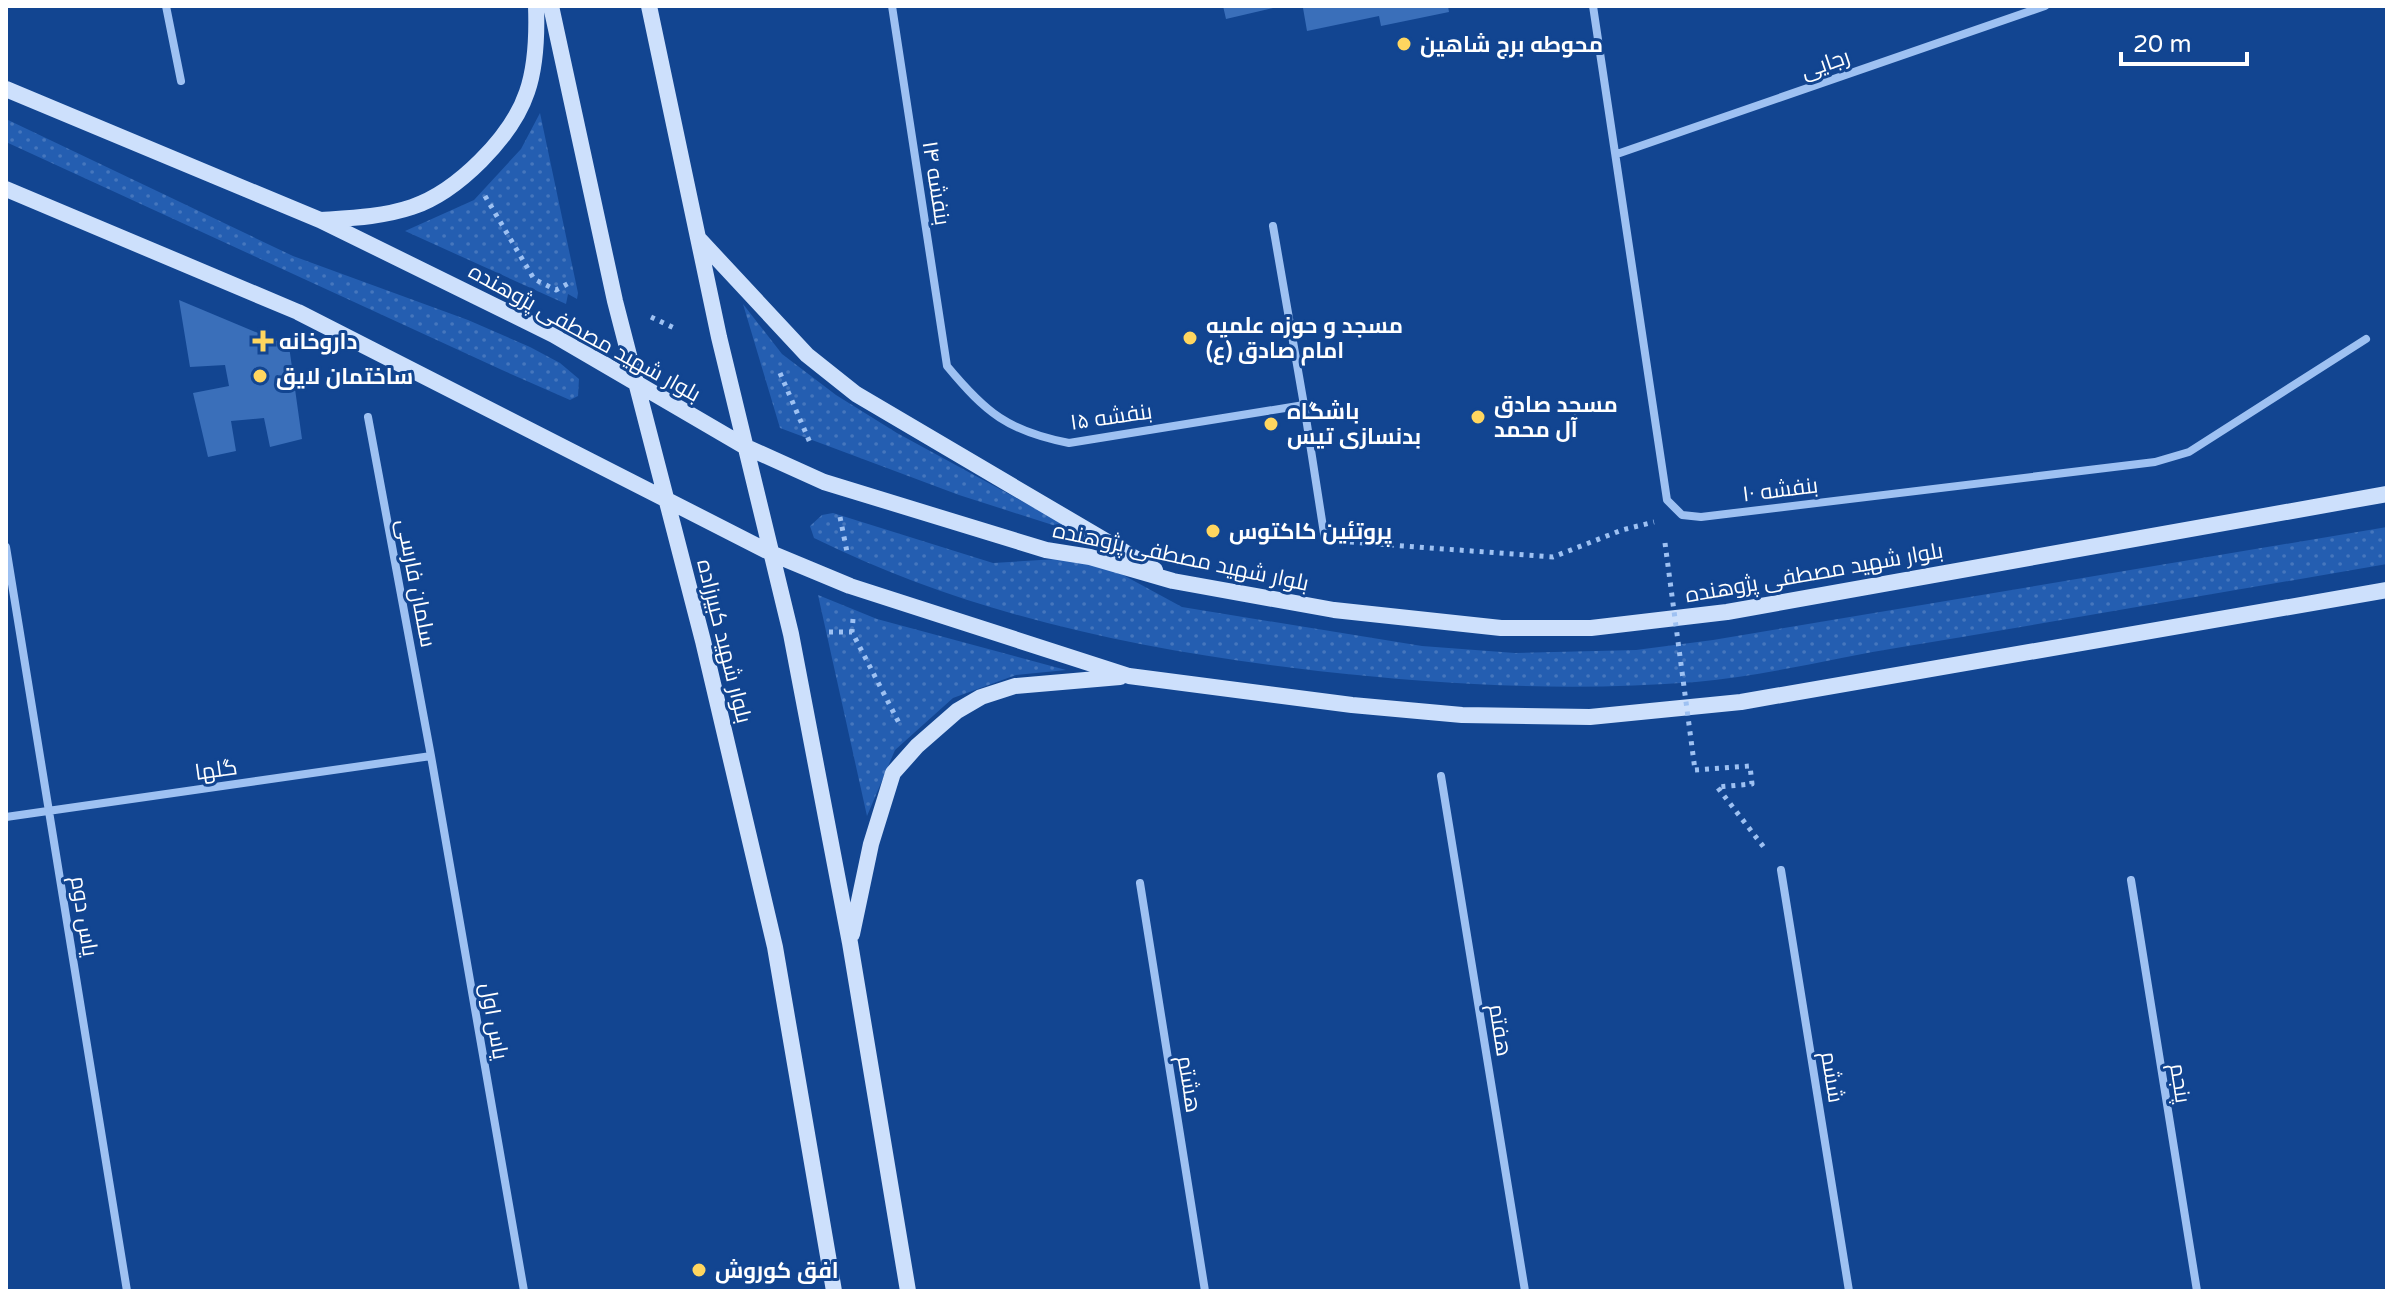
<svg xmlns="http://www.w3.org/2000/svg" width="2393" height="1297" font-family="'Varela Round',Cairo,sans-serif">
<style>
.grass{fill:url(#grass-dots)}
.building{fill:#3a6fba}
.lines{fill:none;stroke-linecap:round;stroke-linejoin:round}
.path{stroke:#9ec1f2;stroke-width:5;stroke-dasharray:4 6;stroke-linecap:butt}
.street{stroke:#9ec1f2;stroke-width:8}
.secondary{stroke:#cde0fc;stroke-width:16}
.path-bridge{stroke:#9ec1f2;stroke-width:5;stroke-dasharray:4 6;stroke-linecap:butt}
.poi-dot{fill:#ffd65f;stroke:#124591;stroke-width:3}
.labels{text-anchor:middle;stroke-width:6;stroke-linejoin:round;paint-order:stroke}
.poi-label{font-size:22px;font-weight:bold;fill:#fff;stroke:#124591;text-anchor:start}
.street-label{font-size:22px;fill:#fff;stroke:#124591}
</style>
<defs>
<pattern id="grass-dots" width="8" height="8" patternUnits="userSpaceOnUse" patternTransform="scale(2)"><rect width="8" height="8" fill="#245eb1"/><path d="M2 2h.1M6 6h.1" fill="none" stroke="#4576bd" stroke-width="1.8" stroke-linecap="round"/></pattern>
</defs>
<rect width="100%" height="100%" fill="#124591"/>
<!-- grass -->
<path class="grass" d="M540 113 578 293 577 299 568 294 566 304 405 231 474 200 521 149Z
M6 119 293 256 468 320 530 347 560 363 579 379 578 396 570 400 502 370 6 142Z
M743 304 782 354 836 395 897 433 1084 535 959 495 780 428Z
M833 513 993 563 1090 557 1182 607 1422 646 1515 653 1636 650 1713 640 2387 527V564C2225 592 2064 620 1902 647 1834 658 1764 676 1696 682 1568 692 1444 685 1318 671 1144 651 972 616 814 538L810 526 822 515Z
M818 595 877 619 1066 670 1016 675 953 698 895 750 867 816Z"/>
<!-- building -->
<path class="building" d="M1223 6H1277V7L1226 19Z
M1310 6H1448L1449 12 1381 26 1379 16 1307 31 1303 8Z
M179 300 289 346 302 439 270 447 264 418 231 421 236 451 208 457 193 393 229 386 225 365 190 367Z"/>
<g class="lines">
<!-- path -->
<path class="path" d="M485 196 534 279 556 290 571 282
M651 317 674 328
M780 373 811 445
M840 517 847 552
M1350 542 1553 557 1622 530 1654 522
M853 619 852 632 899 723
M829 632H852
M1695 770 1750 766 1752 784 1718 787
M1718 788 1766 850"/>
<!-- street -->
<path class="street" d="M166 6 181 81
M892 6 947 366C986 413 1008 431 1069 443L1304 405 1273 226
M1593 6 1667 500 1682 515 1701 517 2155 462 2189 452 2366 339
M1617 154 2045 6
M1304 405 1325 540
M368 417 431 756 524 1291
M6 547 127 1291
M1441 776 1525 1291
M6 817 431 756
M1781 870 1849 1291
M2131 880 2197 1291
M1140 883 1205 1291"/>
<!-- secondary -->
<path class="secondary" d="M551 6 615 301 703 641 775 947 834 1291
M649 6 719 337 791 634 850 943 908 1291
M6 89 320 220 554 335 744 446 824 482 1046 550 1090 557 1173 581 1334 610 1501 628H1591L1727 612 2387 494
M6 189 298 312 773 554 850 586 1129 676 1352 705 1462 715 1590 717 1741 702 2387 590
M321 220C352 218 382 217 412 207 457 192 512 137 527 92 536 66 537 33 536 6
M699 239 807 355 856 394 1155 570
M852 934 871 844 893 773 917 746 957 711 981 697 1015 686 1120 677"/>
<!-- path-bridge -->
<path class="path-bridge" d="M1665 543 1695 770"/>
</g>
<!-- markers -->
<g class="poi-dot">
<circle cx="1404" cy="44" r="8"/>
<circle cx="1190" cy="338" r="8"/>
<path d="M259 329h8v8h8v8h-8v8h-8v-8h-8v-8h8z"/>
<circle cx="260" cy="376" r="8"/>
<circle cx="1478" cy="417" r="8"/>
<circle cx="1271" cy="424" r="8"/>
<circle cx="1213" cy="531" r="8"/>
<circle cx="699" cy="1270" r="8"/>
</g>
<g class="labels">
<!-- poi labels -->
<g class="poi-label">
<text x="1420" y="52">محوطه برج شاهین</text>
<text x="1206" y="333">مسجد و حوزه علمیه<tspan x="1206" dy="25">امام صادق (ع)</tspan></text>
<text x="279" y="349">داروخانه</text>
<text x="276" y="384">ساختمان لایق</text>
<text x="1494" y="412">مسجد صادق<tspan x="1494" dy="25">آل محمد</tspan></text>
<text x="1287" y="419">باشگاه<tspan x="1287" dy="25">بدنسازی تیس</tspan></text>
<text x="1229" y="539">پروتئین کاکتوس</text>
<text x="715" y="1278">افق کوروش</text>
</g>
<!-- street labels -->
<g class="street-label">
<text transform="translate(1825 63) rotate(-19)" y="8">رجایی</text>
<text transform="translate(937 183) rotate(81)" y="8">بنفشه ۱۴</text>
<text transform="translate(585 332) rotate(29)" y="8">بلوار شهید مصطفی پژوهنده</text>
<text transform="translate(1111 416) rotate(-8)" y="8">بنفشه ۱۵</text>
<text transform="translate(1780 489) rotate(-7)" y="8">بنفشه ۱۰</text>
<text transform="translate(1181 556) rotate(12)" y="8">بلوار شهید مصطفی پژوهنده</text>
<text transform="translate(1814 572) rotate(-10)" y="8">بلوار شهید مصطفی پژوهنده</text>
<text transform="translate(417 583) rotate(79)" y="8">سلمان فارسی</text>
<text transform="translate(725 641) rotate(76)" y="8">بلوار شهید کبیرزاده</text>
<text transform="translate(216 769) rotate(-8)" y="8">گلها</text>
<text transform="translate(85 916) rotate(81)" y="8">یاس دوم</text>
<text transform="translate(495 1021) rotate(80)" y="8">یاس اول</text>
<text transform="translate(1501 1030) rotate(81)" y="8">هفتم</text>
<text transform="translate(1833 1077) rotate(81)" y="8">ششم</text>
<text transform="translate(2181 1083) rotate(81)" y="8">پنجم</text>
<text transform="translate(1190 1084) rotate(81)" y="8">هشتم</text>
</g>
</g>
<!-- border -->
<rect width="2393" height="1297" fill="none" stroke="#ffffff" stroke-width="16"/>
<!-- scale -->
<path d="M2121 52v12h126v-12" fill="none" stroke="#ffffff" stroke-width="4"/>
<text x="2133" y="52" font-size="24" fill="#ffffff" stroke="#124591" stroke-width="6" paint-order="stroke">20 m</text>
</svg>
